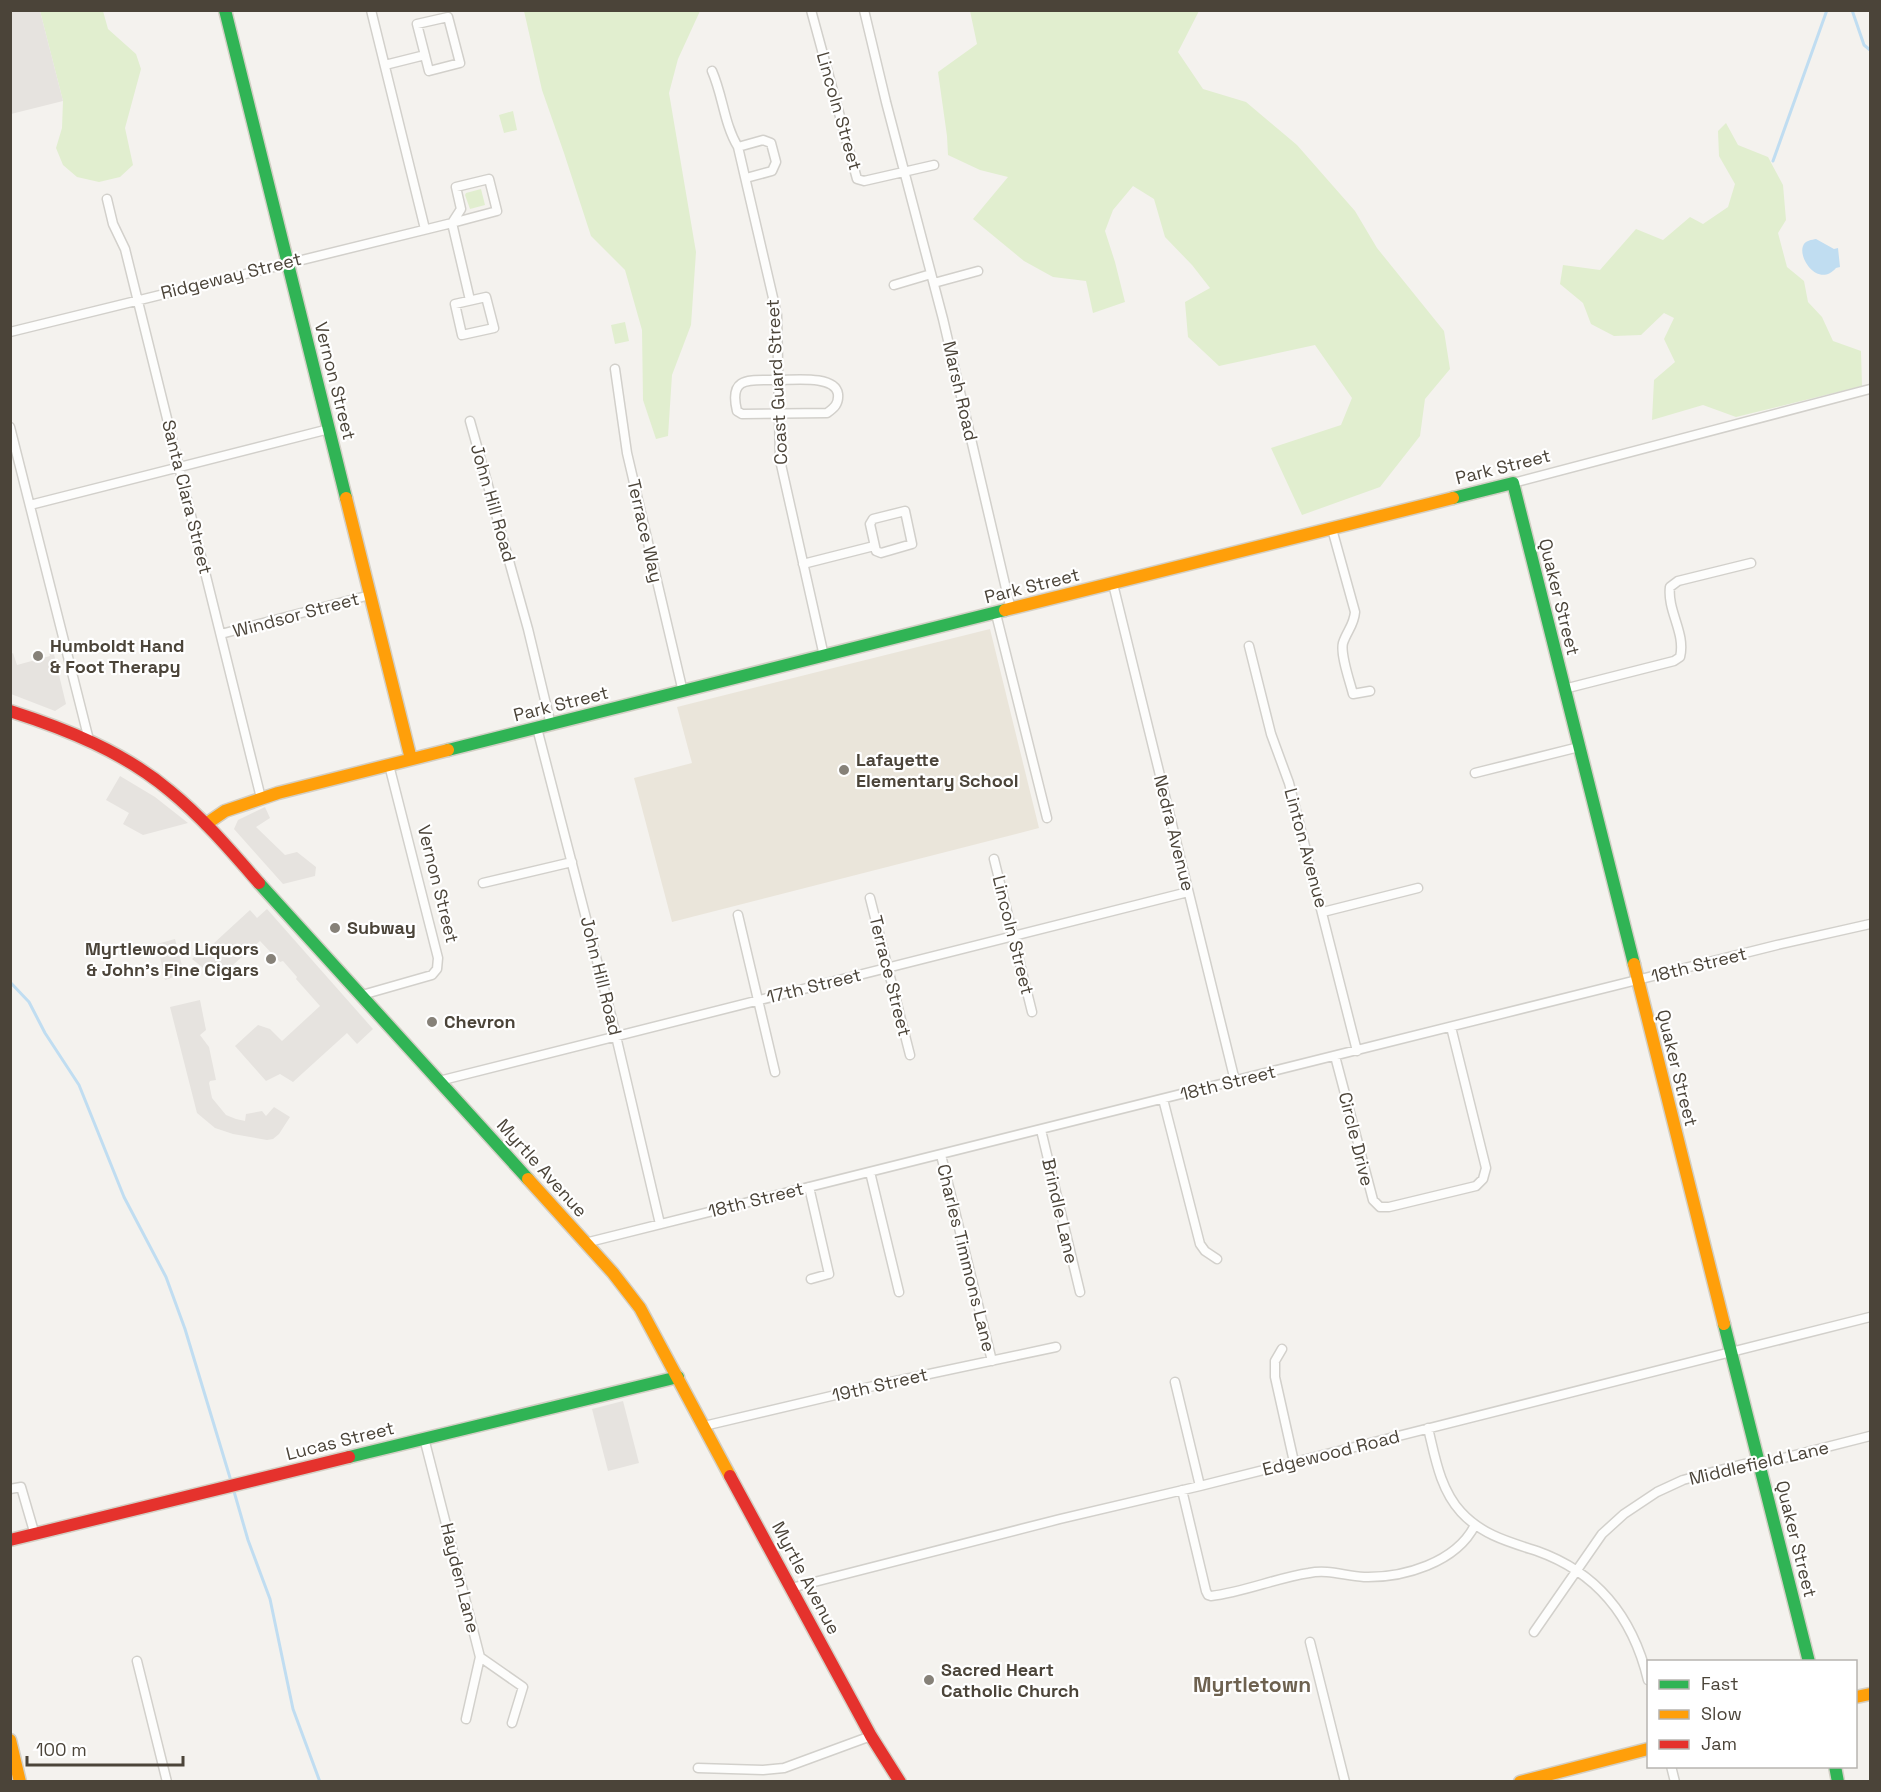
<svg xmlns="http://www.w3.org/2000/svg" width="1881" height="1792" font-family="'Space Grotesk',sans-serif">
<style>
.education{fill:#eae5da}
.green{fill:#e1eecf}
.parking{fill:#e6e3df}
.water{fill:#c0ddf1}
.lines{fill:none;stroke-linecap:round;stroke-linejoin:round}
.stream{stroke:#c0ddf1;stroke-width:3}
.street-casing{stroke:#d2d0cb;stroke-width:11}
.fast-casing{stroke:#d3cfc5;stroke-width:15}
.slow-casing{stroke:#d3cfc5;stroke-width:15}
.jam-casing{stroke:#d3cfc5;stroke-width:15}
.street{stroke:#fdfdfc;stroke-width:8}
.fast{stroke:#30b455;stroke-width:12}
.slow{stroke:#ff9f0a;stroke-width:12}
.jam{stroke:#e5322d;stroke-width:12}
.poi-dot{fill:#868178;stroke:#fff;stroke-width:2}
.labels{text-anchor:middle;stroke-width:4.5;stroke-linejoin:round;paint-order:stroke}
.street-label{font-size:18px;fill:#4b4439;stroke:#fff}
.poi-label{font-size:18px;font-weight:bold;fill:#4b4439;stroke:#fff;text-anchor:start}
.quarter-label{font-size:21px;font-weight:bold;fill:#6e6250;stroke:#fff}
</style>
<rect width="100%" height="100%" fill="#f4f2ee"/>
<!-- education -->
<path class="education" d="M990 629 1039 828 672 922 634 778 692 763 677 707Z"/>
<!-- green -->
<path class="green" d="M40 11H103L108 29 136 54 141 69 125 128 133 165 120 177 99 182 77 177 63 165 56 148 62 128 63 101Z
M524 11H700L678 59 669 93 696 252 691 325 672 375 668 436 656 439 643 400 642 330 625 270 591 236 564 153 542 90Z
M970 11H1199L1178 52 1203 89 1246 102 1297 145 1355 211 1377 248 1444 331 1450 369 1425 399 1420 436 1380 487 1302 515 1271 448 1341 425 1352 398 1315 345 1219 366 1188 337 1185 302 1210 288 1192 265 1165 237 1154 199 1133 186 1113 210 1105 231 1115 262 1125 302 1093 313 1086 281 1053 277 1024 261 973 219 1008 177 980 170 948 155 947 136 938 72 977 44Z
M513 111 517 130 504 133 499 115Z
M1726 123 1738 145 1768 157 1783 185 1786 220 1778 233 1787 267 1804 281 1808 302 1822 317 1833 341 1861 351 1862 386 1736 417 1703 405 1652 420 1654 380 1675 362 1664 339 1674 318 1664 313 1641 335 1614 336 1591 324 1583 303 1560 284 1563 265 1600 270 1636 229 1663 240 1690 217 1703 224 1728 207 1735 184 1719 156 1718 131Z
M481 189 485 205 470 209 465 195 466 193Z
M625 322 629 341 615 344 611 325Z"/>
<!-- parking -->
<path class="parking" d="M10 11H40L63 101 11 114Z
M53 650 66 704 55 711 11 694V654L13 653 17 665 50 656 49 652Z
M120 776 155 797 188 823 143 835 123 824 129 813 106 800Z
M265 807 270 818 256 827 285 855 297 852 316 867 315 876 283 884 234 829 238 820Z
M267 909 373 1029 357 1044 347 1033 293 1082 280 1074 266 1081 235 1046 258 1025 270 1029 282 1041 320 1006 296 979 297 977 283 961 280 962 260 941 217 979 192 959 202 950 209 957 217 950 213 944 250 910 257 918Z
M175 939 184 973 165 980 157 944Z
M200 1000 206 1030 200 1035 209 1047 216 1080 210 1081 209 1083 212 1098 226 1115 236 1119 245 1121 246 1114 262 1111 266 1116 274 1107 290 1117 279 1134 273 1139 267 1140 233 1134 215 1128 197 1113 170 1007Z
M623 1401 639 1463 608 1471 592 1409Z"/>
<!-- water -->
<path class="water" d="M1816 239 1834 249 1838 248 1840 267 1836 268C1819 288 1798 259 1803 246 1805 240 1812 240 1816 239Z"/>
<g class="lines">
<!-- stream -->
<path class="stream" d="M1852 10 1864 45 1870 50
M1773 161 1827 10
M10 982 29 1002 45 1033 79 1085 124 1197 166 1277 185 1329 231 1481
M233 1488 248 1540 270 1599 293 1709 320 1782"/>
<defs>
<path id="street" d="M371 10 425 229
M811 10 857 179 864 181 934 165
M864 10 886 102 943 319 1011 610
M448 17 460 63 429 71 417 24Z
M385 65 425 55
M712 71C723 96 724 124 738 147L777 315 780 460 824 656
M738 147 763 140 771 143 776 162 772 171 746 178
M489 179 497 211 452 223 461 209 456 187Z
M107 199 113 224 125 249 261 798
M934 283 978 271
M894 285 931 274
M486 297 494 328 462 335 455 304Z
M10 332 452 223 470 300
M615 369 627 453 683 692
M779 380C794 380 835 375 838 394 839 404 834 408 827 413L742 414 737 411C728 374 752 381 779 380Z
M470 421 528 629 551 725
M10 427 89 740
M1513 483 1870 389
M30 505 329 429
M905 511 912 544 881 553 876 551 870 524 873 519Z
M1332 529 1355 612C1354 625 1347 631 1343 643 1340 654 1350 682 1353 694L1370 691
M803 564 874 546
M1113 584 1235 1081
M996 614 1047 818
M221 634 370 595
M1249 646 1271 734 1289 783 1357 1051
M1564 689 1674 661 1680 657C1686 633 1667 611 1670 587L1678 581 1751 563
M537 728 612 1019 660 1224
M1475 773 1579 747
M994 859 1032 1012
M483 883 572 862
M870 898 910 1055
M1323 912 1418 888
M738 915 775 1072
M362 995 432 975 437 969 438 958 389 765
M1335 1056 1373 1200 1380 1207H1389L1476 1186 1483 1179 1486 1168 1451 1027
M439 1081 1188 892
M1163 1099 1200 1244 1205 1251 1217 1259
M1041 1130 1080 1292
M941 1155 992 1361
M870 1172 899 1292
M809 1187 829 1274 811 1279
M585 1243 1777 945 1870 924
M1282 1349 1275 1361V1377L1294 1462
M1175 1382 1200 1486
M704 1426 882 1384 1056 1347
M1428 1428C1435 1457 1440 1489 1461 1512 1482 1535 1509 1542 1537 1551 1599 1573 1633 1618 1648 1680
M424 1438 480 1657 466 1719
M10 1489 21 1487 35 1535
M1182 1490 1206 1591 1208 1595 1211 1596C1244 1592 1276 1578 1309 1573 1328 1569 1345 1576 1364 1577 1403 1578 1456 1563 1475 1525
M791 1588 1060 1519 1200 1486 1870 1317
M1534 1632 1602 1534 1624 1514 1657 1492 1683 1480 1720 1470 1744 1464 1772 1461 1870 1436
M1310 1642 1345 1782
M480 1657 523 1687 512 1723
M137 1661 167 1782
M1671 1766 1675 1782
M698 1768 763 1770 784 1768 871 1736"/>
<path id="fast" d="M225 10 346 498
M1453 498 1513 483 1634 964
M448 750 1005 610
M259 883 528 1179
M1724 1324 1809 1662
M349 1457 678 1377
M1835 1766 1838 1782"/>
<path id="slow" d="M346 498 411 759
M1005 610 1453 498
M206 824 225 811 278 793 448 750
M1634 964 1724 1324
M528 1179 613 1273 640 1308 730 1476
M1856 1697 1870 1694
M10 1740 20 1782
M1520 1782 1648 1749"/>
<path id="jam" d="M10 711C66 729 124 752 170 791 203 818 231 851 259 883
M730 1476 871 1736 900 1782
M10 1540 349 1457"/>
</defs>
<!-- street casing -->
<use href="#street" class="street-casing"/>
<!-- fast casing -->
<use href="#fast" class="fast-casing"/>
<!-- slow casing -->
<use href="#slow" class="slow-casing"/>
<!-- jam casing -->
<use href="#jam" class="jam-casing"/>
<!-- street -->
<use href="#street" class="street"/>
<!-- fast -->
<use href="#fast" class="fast"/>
<!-- slow -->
<use href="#slow" class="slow"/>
<!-- jam -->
<use href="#jam" class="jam"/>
</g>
<!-- markers -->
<g class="poi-dot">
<circle cx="38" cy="656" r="6"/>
<circle cx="844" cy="770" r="6"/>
<circle cx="335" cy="928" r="6"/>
<circle cx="271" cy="959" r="6"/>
<circle cx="432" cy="1022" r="6"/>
<circle cx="929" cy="1680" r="6"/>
</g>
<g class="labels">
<!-- street labels -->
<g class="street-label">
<text transform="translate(839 111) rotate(74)" y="6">Lincoln Street</text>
<text transform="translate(231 276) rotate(-14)" y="6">Ridgeway Street</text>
<text transform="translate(335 381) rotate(76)" y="6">Vernon Street</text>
<text transform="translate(777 382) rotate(-93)" y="6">Coast Guard Street</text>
<text transform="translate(960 391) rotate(77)" y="6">Marsh Road</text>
<text transform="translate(1503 467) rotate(-14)" y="6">Park Street</text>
<text transform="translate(187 497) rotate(76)" y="6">Santa Clara Street</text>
<text transform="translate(493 503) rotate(74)" y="6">John Hill Road</text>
<text transform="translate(645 531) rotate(77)" y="6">Terrace Way</text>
<text transform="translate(1032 586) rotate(-14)" y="6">Park Street</text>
<text transform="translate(1559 597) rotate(76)" y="6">Quaker Street</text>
<text transform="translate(296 615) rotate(-15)" y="6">Windsor Street</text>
<text transform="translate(561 704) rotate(-14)" y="6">Park Street</text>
<text transform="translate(1174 833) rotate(76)" y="6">Nedra Avenue</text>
<text transform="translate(1306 848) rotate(75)" y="6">Linton Avenue</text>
<text transform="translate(438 884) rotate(76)" y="6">Vernon Street</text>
<text transform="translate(1013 935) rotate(76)" y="6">Lincoln Street</text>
<text transform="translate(1699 965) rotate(-14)" y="6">18th Street</text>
<text transform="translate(601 976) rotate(76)" y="6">John Hill Road</text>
<text transform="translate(890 976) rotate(76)" y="6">Terrace Street</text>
<text transform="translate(814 986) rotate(-14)" y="6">17th Street</text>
<text transform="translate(1677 1068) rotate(76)" y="6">Quaker Street</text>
<text transform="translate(1228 1083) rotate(-14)" y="6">18th Street</text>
<text transform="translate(1356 1139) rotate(76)" y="6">Circle Drive</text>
<text transform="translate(542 1168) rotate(48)" y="6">Myrtle Avenue</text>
<text transform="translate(756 1200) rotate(-14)" y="6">18th Street</text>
<text transform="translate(1060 1211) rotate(77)" y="6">Brindle Lane</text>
<text transform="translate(966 1258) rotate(76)" y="6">Charles Timmons Lane</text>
<text transform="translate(880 1385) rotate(-13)" y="6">19th Street</text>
<text transform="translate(340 1441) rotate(-14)" y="6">Lucas Street</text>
<text transform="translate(1331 1453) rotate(-14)" y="6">Edgewood Road</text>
<text transform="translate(1759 1463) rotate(-13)" y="6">Middlefield Lane</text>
<text transform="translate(1796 1539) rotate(76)" y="6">Quaker Street</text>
<text transform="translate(460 1578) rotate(76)" y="6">Hayden Lane</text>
<text transform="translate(806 1578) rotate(62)" y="6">Myrtle Avenue</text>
</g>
<!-- poi labels -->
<g class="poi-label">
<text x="50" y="652">Humboldt Hand<tspan x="50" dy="21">&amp; Foot Therapy</tspan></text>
<text x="856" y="766">Lafayette<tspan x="856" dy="21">Elementary School</tspan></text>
<text x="347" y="934">Subway</text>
<text x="259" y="955" text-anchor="end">Myrtlewood Liquors<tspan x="259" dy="21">&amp; John’s Fine Cigars</tspan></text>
<text x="444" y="1028">Chevron</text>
<text x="941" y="1676">Sacred Heart<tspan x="941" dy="21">Catholic Church</tspan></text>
</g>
<!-- quarter labels -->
<g class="quarter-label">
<text x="1252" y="1692">Myrtletown</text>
</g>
</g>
<!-- border -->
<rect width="1881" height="1792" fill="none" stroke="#4b4439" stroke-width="24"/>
<!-- legend -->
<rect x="1647" y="1660" width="210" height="108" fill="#ffffff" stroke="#b7b4b0" stroke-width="1.5"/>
<rect x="1659" y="1680" width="30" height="9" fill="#30b455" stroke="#b7b4b0" stroke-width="1.5"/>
<text x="1701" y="1690" font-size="18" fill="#4b4439">Fast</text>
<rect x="1659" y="1710" width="30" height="9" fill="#ff9f0a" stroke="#b7b4b0" stroke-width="1.5"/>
<text x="1701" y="1720" font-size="18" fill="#4b4439">Slow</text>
<rect x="1659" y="1740" width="30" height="9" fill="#e5322d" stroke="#b7b4b0" stroke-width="1.5"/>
<text x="1701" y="1750" font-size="18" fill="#4b4439">Jam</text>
<!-- scale -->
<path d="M27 1756v9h156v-9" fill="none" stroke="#4b4439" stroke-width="3"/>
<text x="36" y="1756" font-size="18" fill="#4b4439" stroke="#ffffff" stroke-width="4.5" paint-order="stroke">100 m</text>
</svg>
